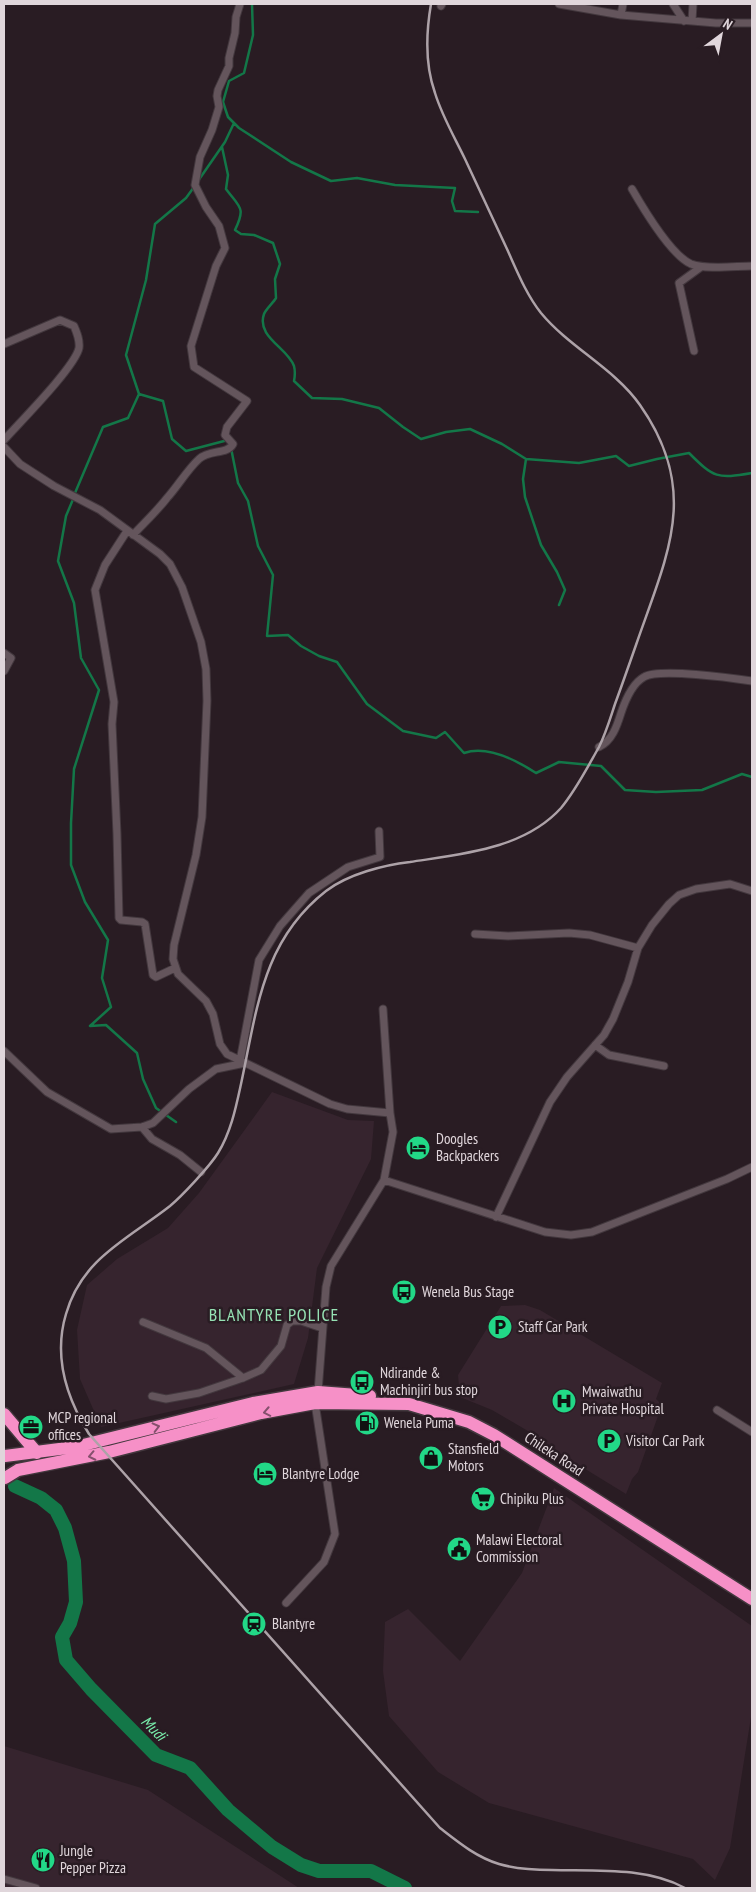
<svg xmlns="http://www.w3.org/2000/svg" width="756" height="1892" font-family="'PT Sans Narrow',sans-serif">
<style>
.built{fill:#36242e}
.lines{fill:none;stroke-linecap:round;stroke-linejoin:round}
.stream{stroke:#137748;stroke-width:2.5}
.river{stroke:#137748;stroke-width:14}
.street-casing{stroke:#43383e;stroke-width:9}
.highway-casing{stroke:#43383e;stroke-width:15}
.street{stroke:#64555c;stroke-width:7}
.highway{stroke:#f690c7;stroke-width:12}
.rail{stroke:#ada2a8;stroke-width:2.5}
.oneway{stroke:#85506d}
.labels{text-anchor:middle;stroke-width:5;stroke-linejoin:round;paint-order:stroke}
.poi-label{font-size:15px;fill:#e0d6db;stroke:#291c23;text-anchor:start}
.street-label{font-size:15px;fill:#e0d6db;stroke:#291c23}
.water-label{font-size:16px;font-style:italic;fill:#79efac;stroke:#291c23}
.quarter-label{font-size:18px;letter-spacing:1px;fill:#96e2b4;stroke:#291c23}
</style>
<rect width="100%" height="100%" fill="#291c23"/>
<!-- built -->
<path class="built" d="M272 1092 348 1120 374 1121 371 1159 317 1268 308 1338 294 1384 101 1427 80 1379 77 1330 87 1285 117 1259 168 1228 199 1193Z
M525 1305 540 1310 662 1383 656 1399 660 1403 658 1416 638 1472 632 1479 626 1494 551 1448 533 1434 492 1410 460 1397 458 1375 501 1306Z
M554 1488 752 1626V1711L730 1848 715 1880 693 1859 489 1803 438 1772 389 1716 383 1671 385 1622 408 1609 460 1661 522 1573Z
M4 1746 148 1790 299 1888H4Z"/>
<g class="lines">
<!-- stream -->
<path class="stream" d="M252 4 253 35 244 73 229 81 223 102 228 117 239 128 291 162 331 181 357 178 395 185 455 188 452 201 455 211 478 212
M222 147 228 175 226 189C240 208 246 207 235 230L241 234 254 235 273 243 280 264 275 279 276 298C273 303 266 309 264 314 256 337 288 348 294 366 295 370 295 376 294 381L312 398 342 399 379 408 403 427 421 439 446 432 470 429 502 444 526 459 579 463 616 456 629 466 657 459 689 453C714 478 717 479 752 473
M198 181 225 142 234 123
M139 394 163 401 172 439 186 451 228 440
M231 448 238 483 248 501 258 546 273 575 267 636 288 635 301 646 319 656 337 662 367 704 403 731 436 738 445 732 464 753C487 745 516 760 536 773L559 762 601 766 625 790 656 792 702 790 742 774 752 777
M526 459 523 479 525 497 541 545 557 572 565 590 559 605
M75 493 103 427 128 418 139 394 126 355 146 280 155 224 186 198 194 187
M74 497 66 516 58 561 74 603 81 658 99 690 74 769 71 823V865L85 902 108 940 102 978 111 1007 90 1026 106 1025 137 1053 143 1079 156 1108 176 1122
M228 1810 270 1849 277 1851 300 1867 318 1873 332 1876 378 1871 407 1888"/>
<!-- river -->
<path class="river" d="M15 1486 41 1498 56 1510 65 1528 74 1561 76 1602 70 1623 62 1637 66 1660 91 1689 156 1755 190 1768 228 1810 272 1847 301 1865 319 1871H371L405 1888"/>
<defs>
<path id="street" d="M559 4 621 15 716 23H752
M673 4 684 21
M441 6 442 4
M621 15 623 4
M692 21 693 4
M632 189C643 208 671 255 691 264 706 270 736 266 752 266
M4 344 60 320 74 326C77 333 80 340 79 348 75 367 20 422 4 440
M694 351 679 283 701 267
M4 447 20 464 54 486 100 510 160 554 170 564 182 587 201 642 206 669 207 701 202 817 196 855 174 945 173 959 178 974 206 1001 213 1014 220 1044 227 1054 330 1104 347 1109 390 1113
M127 531 105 565 95 590 114 702 112 724 117 834 119 918 121 920 142 922 145 924 153 975 156 977 175 968
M133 535C144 523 157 511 167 498 178 486 187 470 199 459 210 449 227 455 233 444L225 435 227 427 247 401 194 367 191 346 216 266 225 248 219 226 206 207 195 185 200 157 212 130 219 107 217 96 218 90 229 66V58L235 33 236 17 240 4
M4 653 11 658 4 671
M599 747C612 741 617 726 621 713 625 701 633 683 644 677 659 668 732 678 752 681
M475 934 508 936 569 933 590 935 638 948
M595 1045 609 1055 664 1066
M4 1051 47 1092 111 1129 142 1127 153 1123 189 1089 216 1069 245 1063
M240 1061 259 960 280 926 309 893 348 867 380 857 379 831
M142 1127 152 1139 180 1155 201 1172
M384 1180 545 1232 571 1235 592 1232 727 1179 752 1167
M496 1217 550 1102 567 1077 604 1035 613 1019 628 982 638 948 652 925 669 904 679 895 696 889 730 884 752 891
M143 1322 206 1348 243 1378
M152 1396 166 1399 199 1393 243 1378 261 1370 281 1346 287 1325 292 1321H301L322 1328
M717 1410 752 1432
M286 1603 324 1562 335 1534 315 1403 318 1392 326 1287 331 1266 384 1180 393 1132 390 1113 383 1009
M4 1879 36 1888"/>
<path id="highway" d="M4 1414 37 1453
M5 1456 75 1447 253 1403 318 1392 370 1396
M5 1478 18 1470 109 1452 261 1413 315 1403 409 1404 469 1422 494 1435 752 1599"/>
</defs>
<!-- street casing -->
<use href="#street" class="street-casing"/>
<!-- highway casing -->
<use href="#highway" class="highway-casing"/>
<!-- street -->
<use href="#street" class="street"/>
<!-- highway -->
<use href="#highway" class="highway"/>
<!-- rail -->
<path class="rail" d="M431 4C426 33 425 65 435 93 442 116 455 138 465 159 479 189 493 219 507 249 517 271 526 294 541 313 570 348 614 368 640 405 701 492 667 555 636 645 629 665 622 685 615 704 610 719 606 733 599 747 587 768 576 790 561 808 524 849 462 854 410 862 384 865 348 874 326 891 262 941 257 1010 241 1084 236 1107 231 1132 218 1153 210 1166 182 1196 170 1206 128 1239 82 1258 66 1314 53 1357 66 1397 89 1434L440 1828C458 1842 476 1857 499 1864 516 1869 535 1870 552 1870 596 1871 646 1867 685 1888"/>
</g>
<!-- one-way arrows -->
<defs><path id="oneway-chevron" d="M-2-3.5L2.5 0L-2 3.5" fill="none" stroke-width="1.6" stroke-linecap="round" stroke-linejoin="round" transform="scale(1.25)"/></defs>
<g class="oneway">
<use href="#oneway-chevron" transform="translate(267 1412) rotate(169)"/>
<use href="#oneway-chevron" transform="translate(156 1427) rotate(-14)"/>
<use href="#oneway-chevron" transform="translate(92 1456) rotate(168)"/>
</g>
<!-- icons -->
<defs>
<symbol id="hotel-disc" viewBox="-11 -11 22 22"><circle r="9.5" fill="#22d887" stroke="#291c23"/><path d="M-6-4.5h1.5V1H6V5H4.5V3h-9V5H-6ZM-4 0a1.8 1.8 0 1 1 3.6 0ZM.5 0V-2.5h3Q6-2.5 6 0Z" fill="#111"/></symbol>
<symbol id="bus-disc" viewBox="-11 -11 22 22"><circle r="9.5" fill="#22d887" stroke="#291c23"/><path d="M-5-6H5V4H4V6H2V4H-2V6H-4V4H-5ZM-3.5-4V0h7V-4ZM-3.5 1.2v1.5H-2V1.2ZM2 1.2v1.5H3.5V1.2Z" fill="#111"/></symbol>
<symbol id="parking-disc" viewBox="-11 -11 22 22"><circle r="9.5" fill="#22d887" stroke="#291c23"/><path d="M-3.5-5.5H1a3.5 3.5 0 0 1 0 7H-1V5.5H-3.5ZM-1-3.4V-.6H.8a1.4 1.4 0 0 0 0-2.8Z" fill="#111"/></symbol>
<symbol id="hospital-disc" viewBox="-11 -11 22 22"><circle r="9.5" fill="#22d887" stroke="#291c23"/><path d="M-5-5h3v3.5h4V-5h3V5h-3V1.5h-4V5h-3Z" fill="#111"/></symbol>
<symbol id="fuel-disc" viewBox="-11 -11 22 22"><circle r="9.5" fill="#22d887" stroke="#291c23"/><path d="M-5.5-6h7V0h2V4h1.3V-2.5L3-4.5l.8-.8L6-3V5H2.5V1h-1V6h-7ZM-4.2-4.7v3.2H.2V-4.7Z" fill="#111"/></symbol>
<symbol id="office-disc" viewBox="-11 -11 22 22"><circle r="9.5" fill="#22d887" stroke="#291c23"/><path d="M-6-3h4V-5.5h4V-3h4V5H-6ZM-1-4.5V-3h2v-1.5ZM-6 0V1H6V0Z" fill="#111"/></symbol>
<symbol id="shop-disc" viewBox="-11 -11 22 22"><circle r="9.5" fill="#22d887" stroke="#291c23"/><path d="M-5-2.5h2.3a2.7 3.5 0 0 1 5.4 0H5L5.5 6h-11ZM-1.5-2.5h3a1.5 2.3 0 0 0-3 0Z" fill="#111"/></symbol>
<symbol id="supermarket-disc" viewBox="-11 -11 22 22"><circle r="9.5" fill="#22d887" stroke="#291c23"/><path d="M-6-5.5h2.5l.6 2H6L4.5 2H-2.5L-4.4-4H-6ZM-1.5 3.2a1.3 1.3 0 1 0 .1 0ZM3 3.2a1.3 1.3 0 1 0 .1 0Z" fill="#111"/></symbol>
<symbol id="civic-disc" viewBox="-11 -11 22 22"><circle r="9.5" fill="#22d887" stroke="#291c23"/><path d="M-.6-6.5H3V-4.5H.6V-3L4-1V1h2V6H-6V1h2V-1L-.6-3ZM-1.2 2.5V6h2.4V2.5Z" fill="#111"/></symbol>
<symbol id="station-disc" viewBox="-11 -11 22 22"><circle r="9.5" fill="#22d887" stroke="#291c23"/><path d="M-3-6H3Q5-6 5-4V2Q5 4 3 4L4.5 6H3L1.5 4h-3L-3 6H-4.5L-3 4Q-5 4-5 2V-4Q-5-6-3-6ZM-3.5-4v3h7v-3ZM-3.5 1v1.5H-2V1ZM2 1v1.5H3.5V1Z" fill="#111"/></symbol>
<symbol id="restaurant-disc" viewBox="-11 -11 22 22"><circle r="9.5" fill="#22d887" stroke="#291c23"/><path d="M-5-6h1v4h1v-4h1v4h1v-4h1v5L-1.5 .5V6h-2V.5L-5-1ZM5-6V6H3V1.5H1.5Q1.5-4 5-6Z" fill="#111"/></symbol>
</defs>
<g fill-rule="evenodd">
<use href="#hotel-disc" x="404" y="1134" width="28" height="28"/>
<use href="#bus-disc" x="390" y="1278" width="28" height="28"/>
<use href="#parking-disc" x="486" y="1313" width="28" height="28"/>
<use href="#bus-disc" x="348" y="1368" width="28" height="28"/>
<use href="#hospital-disc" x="550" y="1387" width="28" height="28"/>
<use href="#fuel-disc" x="353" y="1409" width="28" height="28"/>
<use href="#office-disc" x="17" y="1413" width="28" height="28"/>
<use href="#parking-disc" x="595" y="1427" width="28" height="28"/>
<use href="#shop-disc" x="417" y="1444" width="28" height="28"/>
<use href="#hotel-disc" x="251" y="1460" width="28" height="28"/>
<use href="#supermarket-disc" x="469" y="1485" width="28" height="28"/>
<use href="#civic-disc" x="445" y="1535" width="28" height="28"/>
<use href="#station-disc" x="240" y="1610" width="28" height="28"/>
<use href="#restaurant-disc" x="29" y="1846" width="28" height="28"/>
</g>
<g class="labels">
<!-- poi labels -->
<g class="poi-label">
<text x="436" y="1144">Doogles<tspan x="436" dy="17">Backpackers</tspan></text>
<text x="422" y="1297">Wenela Bus Stage</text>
<text x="518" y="1332">Staff Car Park</text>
<text x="380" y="1378">Ndirande &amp;<tspan x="380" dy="17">Machinjiri bus stop</tspan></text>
<text x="582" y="1397">Mwaiwathu<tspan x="582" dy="17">Private Hospital</tspan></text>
<text x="48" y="1423">MCP regional<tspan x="48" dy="17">offices</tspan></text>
<text x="384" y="1428">Wenela Puma</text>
<text x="626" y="1446">Visitor Car Park</text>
<text x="448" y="1454">Stansfield<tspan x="448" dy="17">Motors</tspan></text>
<text x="282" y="1479">Blantyre Lodge</text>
<text x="500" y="1504">Chipiku Plus</text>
<text x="476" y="1545">Malawi Electoral<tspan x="476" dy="17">Commission</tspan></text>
<text x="272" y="1629">Blantyre</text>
<text x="60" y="1856">Jungle<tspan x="60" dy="17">Pepper Pizza</tspan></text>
</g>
<!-- street labels -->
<g class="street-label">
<text transform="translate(554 1454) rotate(33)" y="5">Chileka Road</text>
</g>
<!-- water labels -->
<g class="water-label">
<text transform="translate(154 1728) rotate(45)" y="6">Mudi</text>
</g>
<!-- quarter labels -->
<g class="quarter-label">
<text x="274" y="1321">BLANTYRE POLICE</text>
</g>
</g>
<!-- border -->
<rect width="756" height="1892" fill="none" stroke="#e0d6db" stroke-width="10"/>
<!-- north arrow -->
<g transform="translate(721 35) rotate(32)" stroke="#291c23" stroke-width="4" paint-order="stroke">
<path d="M0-4L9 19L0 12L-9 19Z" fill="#e0d6db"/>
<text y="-8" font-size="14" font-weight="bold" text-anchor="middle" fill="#e0d6db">N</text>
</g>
</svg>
